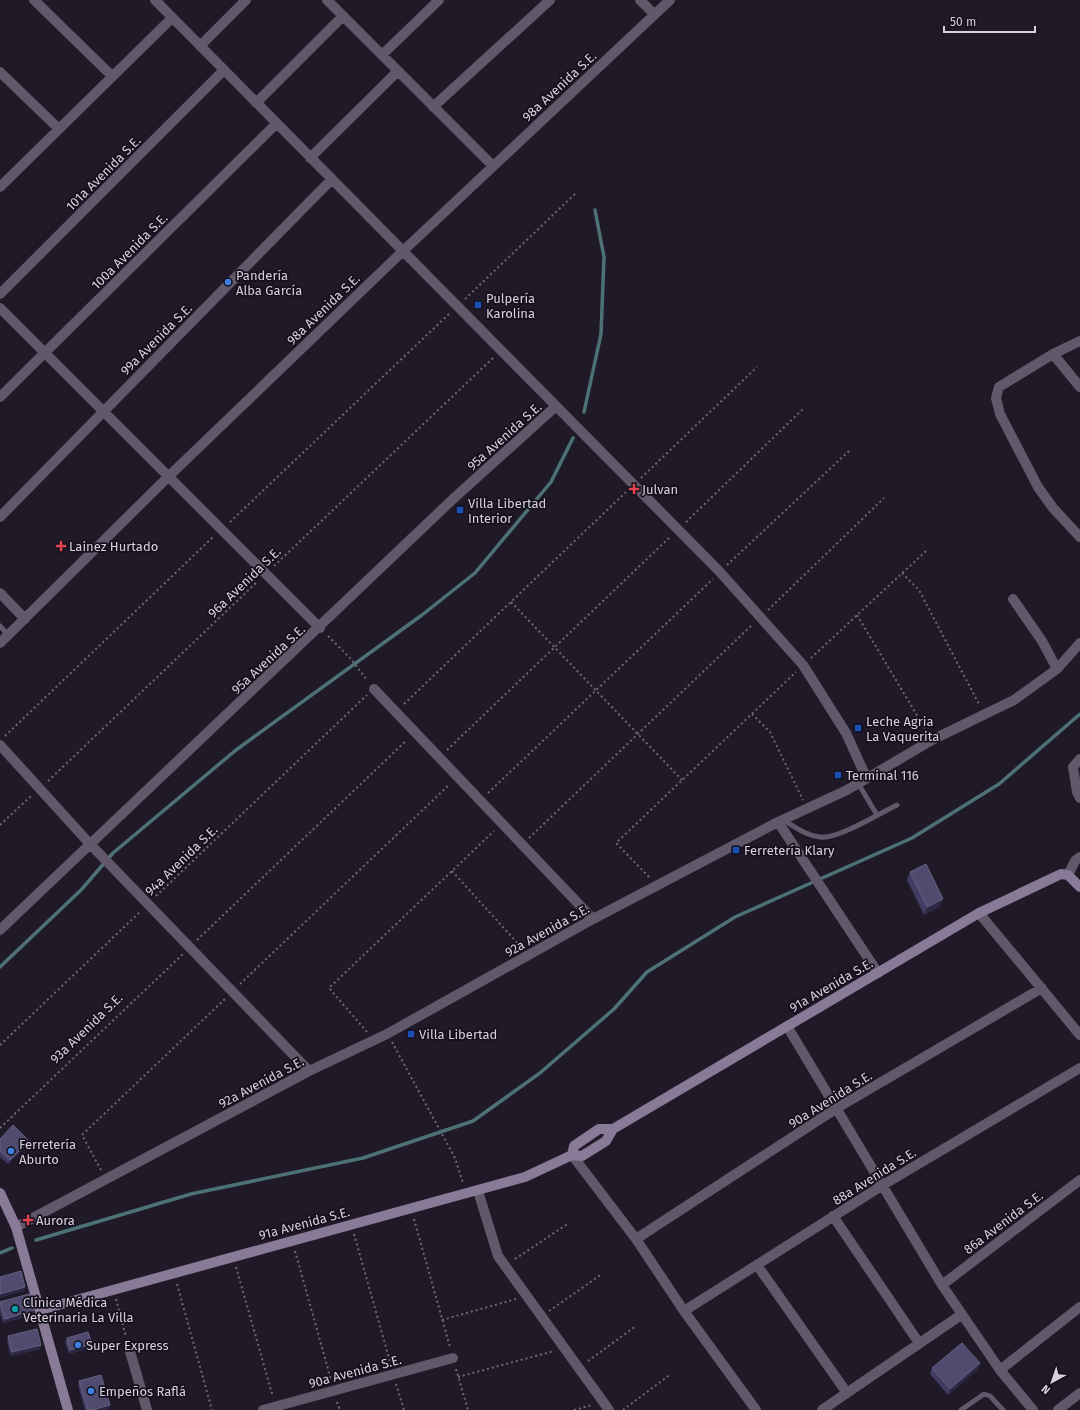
<svg xmlns="http://www.w3.org/2000/svg" width="1080" height="1410" font-family="'Fira Sans',sans-serif">
<style>
.lines{fill:none;stroke-linecap:round;stroke-linejoin:round}
.stream{stroke:#4d7275;stroke-width:3.5}
.path{stroke:#6e6976;stroke-width:2;stroke-dasharray:2 3;stroke-linecap:butt}
.lane{stroke:#61586a;stroke-width:5}
.street{stroke:#61586a;stroke-width:10}
.secondary{stroke:#897a97;stroke-width:10}
.wall{fill:#403c62}
.shaded-wall{fill:#2c2745}
.building{fill:#504c6f;stroke:#656180}
.shop-dot{fill:#3f7fe0;stroke:#16101e;stroke-width:1.5}
.transit-dot{fill:#1a4fb4;stroke:#16101e;stroke-width:1.5}
.health-dot{fill:#e0444e;stroke:#16101e;stroke-width:1.5}
.culture-dot{fill:#0f9aa8;stroke:#16101e;stroke-width:1.5}
.labels{text-anchor:middle;stroke-width:3.5;stroke-linejoin:round;paint-order:stroke}
.street-label{font-size:13px;fill:#d6d2dc;stroke:#16101e}
.poi-label{font-size:13px;fill:#d6d2dc;stroke:#16101e;text-anchor:start}
</style>
<rect width="100%" height="100%" fill="#1f1928"/>
<g class="lines">
<!-- stream -->
<path class="stream" d="M584 412 601 334 604 257 595 210
M0 967 81 890 113 853 236 750 422 615 475 573 551 482 573 438
M36 1240 191 1194 363 1158 473 1121 540 1073 614 1009 647 972 735 917 912 838 999 784 1080 714
M0 1253 12 1248"/>
<!-- path -->
<path class="path" d="M465 299 577 192
M641 478 757 367
M230 522 450 313
M686 522 804 408
M727 565 849 451
M274 566 493 358
M902 573 919 590 980 706
M511 602 682 780
M768 610 884 498
M857 615 927 732
M328 636 351 659 367 680
M811 658 926 551
M404 704 626 492
M752 714 770 732 803 800
M5 736 213 537
M447 750 670 537
M48 781 258 581
M488 793 713 579
M0 825 31 796
M529 838 753 624
M452 871 521 947
M649 877 616 843 796 672
M156 896 367 695
M197 940 407 740
M240 984 450 784
M367 1032 329 988 494 831
M392 1042 455 1158 463 1183
M0 1045 141 911
M0 1128 183 954
M101 1170 82 1135 226 998
M414 1219 450 1347
M354 1234 391 1365
M295 1251 331 1380
M515 1259 569 1223
M236 1267 273 1397
M177 1284 212 1410
M116 1299 126 1337
M549 1311 602 1274
M442 1320 516 1299
M588 1361 636 1326
M456 1369 468 1410
M458 1377 554 1351
M396 1384 404 1410
M337 1402 340 1410
M574 1410 592 1405
M623 1410 671 1374"/>
<!-- lane -->
<path class="lane" d="M0 626 8 635
M858 783 877 815
M783 820C795 827 805 835 820 837 837 840 880 813 897 805
M961 1410 984 1394 990 1396 1003 1410"/>
<!-- street -->
<path class="street" d="M34 0 112 76
M155 0 720 572 803 665 846 733 866 777
M327 0 493 166
M640 0 654 14
M200 46 246 0
M382 55 439 0
M0 72 59 129
M256 103 343 16
M433 107 550 0
M310 158 398 71
M0 187 172 18
M0 294 224 70
M0 308 320 628
M1080 341 1053 354 999 387 996 398 1000 414 1038 487 1053 508 1080 537
M1053 354 1080 387
M0 397 276 124
M0 517 331 180
M0 593 25 619
M1013 599 1042 641 1057 669
M0 643 169 476 402 252 670 0
M374 689 593 919
M0 745 90 844 309 1071
M1080 759 1073 767 1077 792 1080 798
M778 822 878 973
M1068 875 1075 861 1080 857
M979 913 1080 1035
M0 930 453 499 555 407
M787 1026 942 1285 1000 1370 1033 1410
M572 1155 636 1239 684 1311 756 1410
M478 1191 498 1256 609 1410
M833 1216 919 1343
M16 1227 309 1071 387 1034 593 919 778 822 847 790 932 740 1014 700 1057 669 1080 643
M636 1239 837 1108 1042 988
M757 1265 847 1393
M942 1285 1080 1180
M684 1311 883 1185 1080 1068
M129 1348 147 1410
M1000 1370 1080 1307
M263 1410 453 1358
M822 1410 961 1315
M1058 1410 1080 1393"/>
<!-- secondary -->
<path class="secondary" d="M572 1155 574 1146 599 1129H613L979 913 1061 874 1068 875 1080 887
M0 1193 16 1227 68 1410
M40 1310 525 1177 572 1155 582 1156 606 1141 613 1129"/>
</g>
<!-- wall -->
<path class="wall" d="M910 872 940 907 924 915 907 880Z
M0 1139 27 1145 8 1164 0 1157Z
M0 1302 34 1310 32 1315 3 1323 0 1312Z
M8 1336 41 1345 40 1349 11 1356 7 1341Z
M67 1338 92 1344 90 1348 69 1354 65 1342Z
M980 1363 977 1370 948 1395 930 1374 932 1368Z
M79 1381 110 1405 108 1409 106 1410H85L78 1385Z"/>
<!-- shaded-wall -->
<path class="shaded-wall" d="M943 899 940 907 924 915 927 907Z
M29 1141 27 1145 8 1164 10 1160Z
M25 1287 24 1291 0 1298V1294Z
M34 1310 32 1315 3 1323 5 1319Z
M92 1344 90 1348 69 1354 70 1350Z
M41 1345 40 1349 11 1356 12 1352Z
M980 1363 977 1370 948 1395 950 1389Z
M110 1405 108 1409 106 1410H92Z"/>
<!-- building -->
<path class="building" d="M926 864 943 899 927 907 910 872Z
M13 1125 29 1141 10 1160 0 1151V1139Z
M21 1271 25 1287 0 1294V1277Z
M29 1294 34 1310 5 1319 0 1302Z
M37 1329 41 1345 12 1352 8 1336Z
M88 1332 92 1344 70 1350 67 1338Z
M962 1343 980 1363 950 1389 932 1368Z
M101 1375 110 1405 92 1410H88L79 1381Z"/>
<!-- markers -->
<g class="shop-dot">
<circle cx="228" cy="282" r="4"/>
<circle cx="11" cy="1151" r="4"/>
<circle cx="78" cy="1345" r="4"/>
<circle cx="91" cy="1391" r="4"/>
</g>
<g class="transit-dot">
<rect x="474" y="301" width="8" height="8" rx="2"/>
<rect x="456" y="506" width="8" height="8" rx="2"/>
<rect x="854" y="724" width="8" height="8" rx="2"/>
<rect x="834" y="771" width="8" height="8" rx="2"/>
<rect x="732" y="846" width="8" height="8" rx="2"/>
<rect x="407" y="1030" width="8" height="8" rx="2"/>
</g>
<g class="health-dot">
<path d="M632 483h4v4h4v4h-4v4h-4v-4h-4v-4h4z"/>
<path d="M59 540h4v4h4v4h-4v4h-4v-4h-4v-4h4z"/>
<path d="M26 1214h4v4h4v4h-4v4h-4v-4h-4v-4h4z"/>
</g>
<circle class="culture-dot" cx="15" cy="1309" r="4"/>
<g class="labels">
<!-- street labels -->
<g class="street-label">
<text transform="translate(559 86) rotate(-43)" y="5">98a Avenida S.E.</text>
<text transform="translate(103 173) rotate(-45)" y="5">101a Avenida S.E.</text>
<text transform="translate(129 251) rotate(-45)" y="5">100a Avenida S.E.</text>
<text transform="translate(323 309) rotate(-44)" y="5">98a Avenida S.E.</text>
<text transform="translate(156 339) rotate(-45)" y="5">99a Avenida S.E.</text>
<text transform="translate(504 436) rotate(-42)" y="5">95a Avenida S.E.</text>
<text transform="translate(244 582) rotate(-44)" y="5">96a Avenida S.E.</text>
<text transform="translate(268 659) rotate(-43)" y="5">95a Avenida S.E.</text>
<text transform="translate(181 860) rotate(-44)" y="5">94a Avenida S.E.</text>
<text transform="translate(547 930) rotate(-29)" y="5">92a Avenida S.E.</text>
<text transform="translate(831 985) rotate(-30)" y="5">91a Avenida S.E.</text>
<text transform="translate(86 1028) rotate(-44)" y="5">93a Avenida S.E.</text>
<text transform="translate(261 1082) rotate(-28)" y="5">92a Avenida S.E.</text>
<text transform="translate(830 1099) rotate(-32)" y="5">90a Avenida S.E.</text>
<text transform="translate(874 1176) rotate(-32)" y="5">88a Avenida S.E.</text>
<text transform="translate(1003 1222) rotate(-37)" y="5">86a Avenida S.E.</text>
<text transform="translate(304 1223) rotate(-15)" y="5">91a Avenida S.E.</text>
<text transform="translate(355 1371) rotate(-15)" y="5">90a Avenida S.E.</text>
</g>
<!-- poi labels -->
<g class="poi-label">
<text x="236" y="280">Pandería<tspan x="236" dy="15">Alba García</tspan></text>
<text x="486" y="303">Pulpería<tspan x="486" dy="15">Karolina</tspan></text>
<text x="642" y="494">Julvan</text>
<text x="468" y="508">Villa Libertad<tspan x="468" dy="15">Interior</tspan></text>
<text x="69" y="551">Lainez Hurtado</text>
<text x="866" y="726">Leche Agria<tspan x="866" dy="15">La Vaquerita</tspan></text>
<text x="846" y="780">Terminal 116</text>
<text x="744" y="855">Ferretería Klary</text>
<text x="419" y="1039">Villa Libertad</text>
<text x="19" y="1149">Ferretería<tspan x="19" dy="15">Aburto</tspan></text>
<text x="36" y="1225">Aurora</text>
<text x="23" y="1307">Clínica Médica<tspan x="23" dy="15">Veterinaria La Villa</tspan></text>
<text x="86" y="1350">Super Express</text>
<text x="99" y="1396">Empeños Raflá</text>
</g>
</g>
<!-- north arrow -->
<g transform="translate(1052 1382) rotate(220)" stroke="#16101e" stroke-width="3" paint-order="stroke">
<path d="M0-3L7 15L0 10L-7 15Z" fill="#d6d2dc"/>
<text y="-6" font-size="11" font-weight="bold" text-anchor="middle" fill="#d6d2dc">N</text>
</g>
<!-- scale -->
<path d="M944 26v6h91v-6" fill="none" stroke="#d6d2dc" stroke-width="2"/>
<text x="950" y="26" font-size="12" fill="#d6d2dc" stroke="#16101e" stroke-width="3" paint-order="stroke">50 m</text>
</svg>
